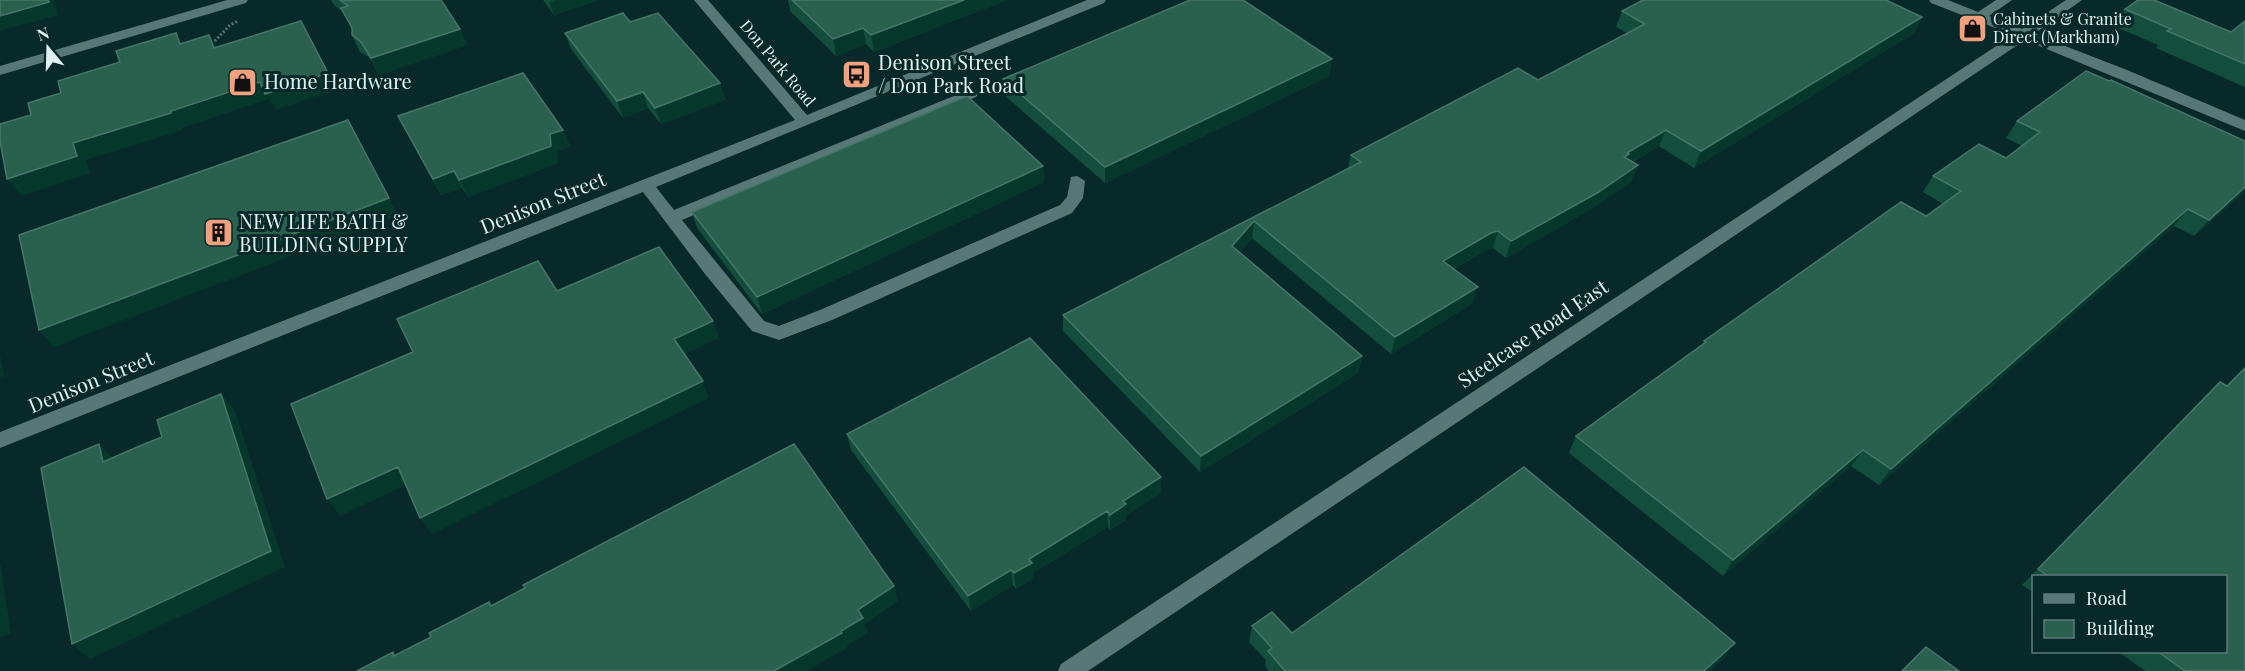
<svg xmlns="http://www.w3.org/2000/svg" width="2245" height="671" font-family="'Playfair Display',serif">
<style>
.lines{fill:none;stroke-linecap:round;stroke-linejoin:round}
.path{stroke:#567272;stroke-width:3;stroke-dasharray:2 2;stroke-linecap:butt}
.minor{fill:#577877;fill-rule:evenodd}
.wall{fill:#124e3b}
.shaded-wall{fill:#05382b}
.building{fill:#29604e;stroke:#457768;stroke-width:1.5}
.labels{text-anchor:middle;stroke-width:6;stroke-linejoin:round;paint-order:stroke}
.far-poi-label{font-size:16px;fill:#e0f2f2;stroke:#072929;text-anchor:start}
.far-street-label{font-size:16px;fill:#e0f2f2;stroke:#072929}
.poi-label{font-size:20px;fill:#e0f2f2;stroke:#072929;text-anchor:start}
.street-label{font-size:20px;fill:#e0f2f2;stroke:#072929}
</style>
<rect width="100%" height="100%" fill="#072929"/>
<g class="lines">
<!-- path -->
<path class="path" d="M212 44 230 25 238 21"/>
<!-- minor -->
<path class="minor" d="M227 0H248L246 3 0 75V66Z
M694 0H708L807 115 1087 0H1106L1104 3 656 187 674 210 966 91H976L978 94 976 97 682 220 764 321 779 326 820 310 1060 205 1067 197 1071 177 1077 176 1085 181 1083 198 1072 213 832 320 779 340 752 331 705 274 643 192 0 448V432L795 120Z
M1929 0H1948L1978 12 1996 0H2012L1989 16 2022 29 2066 0H2082L2034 34 2127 70 2245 120V131L2025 40 1088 671H1058L1061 664 2013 35 1931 3Z"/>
</g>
<!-- wall -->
<path class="wall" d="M331 0H441L460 29 467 45 379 75 370 58 360 52 352 35V29L343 12 334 5Z
M543 0H599L554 15Z
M788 0H1007L874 52 866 44 836 56 790 11Z
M2125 9 2231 32 2245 21V87L2156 48 2158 45 2114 26Z
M1622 11 1922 17 1914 33 1694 168 1659 146 1633 162 1638 165 1631 182 1591 209 1506 258 1493 248 1486 250 1454 269 1473 303 1391 354 1252 238 1240 252 1362 356 1358 373 1200 472 1063 331V315L1348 168 1351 155 1538 80 1627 33 1616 27Z
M630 22 720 83 725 100 661 124 648 108 623 118 571 49 565 33Z
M1332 59 1329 76 1105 183 1004 95 1003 79Z
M398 116 563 130 570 146 557 151 558 163 468 197 462 188 441 195Z
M2017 121 2245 141V191L2194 236 2174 226 1879 485 1851 466 1723 576 1569 453 1576 436 1702 345 1704 341 1926 216 1943 204 1923 192 1933 176 2006 158 2022 146 2006 138Z
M1043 166 1044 182 762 314 697 228 692 212Z
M2245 367V671H2145L2117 651H2226V576H2034V593L2022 585 2220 382 2227 386Z
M847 434 1161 493 1126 515V520L1110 530 1108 527 1033 573V578L1016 589 1013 585 971 611 851 450Z
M1252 626 1292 633 1724 658 1710 671H1269L1265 666 1266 660 1249 642Z"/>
<!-- shaded-wall -->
<path class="shaded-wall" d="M48 0H54L58 15 0 31V16Z
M555 0H599L554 15 549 2Z
M964 0H1007L874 52 871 35Z
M1922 17 1914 33 1694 168 1701 151Z
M301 21 337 89 276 110 269 99 182 128 183 130 86 160 90 173 22 196 7 179 73 143 171 111Z
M863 28 866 44 836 56 833 39Z
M460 29 467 45 379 75 371 58Z
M209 35 220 51 214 48Z
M1332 59 1329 76 1105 183V167Z
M720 83 725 100 661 124 655 108Z
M643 92 648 108 623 118 617 101Z
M348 120 398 215 54 347 39 330Z
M563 130 570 146 557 151 558 163 468 197 459 180 550 134Z
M1666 130 1659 146 1624 167V157L1627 153Z
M1638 165 1631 182 1591 209 1506 258 1511 241Z
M1043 166 1044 182 762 314 757 297Z
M454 171 462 188 441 195 433 179Z
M2245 187V191L2194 236 2209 220Z
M2188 209 2174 226 1879 485 1891 469Z
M1254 221 1252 238 1231 263 1232 246Z
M1498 231 1493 248 1486 250 1439 277 1443 261 1491 233Z
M1478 287 1473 303 1391 354 1395 337Z
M713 321 719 338 681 356 674 339Z
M0 354 4 376 0 378Z
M1362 356 1358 373 1200 472 1201 456Z
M703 381 709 398 432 534 420 518Z
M221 394 235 410 285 567 90 659 72 644Z
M99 444 115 460 103 462Z
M1863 450 1851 466 1723 576 1733 560Z
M398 467 409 483 340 516 327 499Z
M1161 477V493L1126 515V520L1110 530V515L1123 501Z
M1107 511 1108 527 1033 573V578L1016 589 1014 573 1029 559Z
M0 560 11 633 0 638Z
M1011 570 1013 585 971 611 968 596Z
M894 586 898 601 865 624 868 633 847 646V648L807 671H774L841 631 858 610Z
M1735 643 1724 658 1710 671H1704Z"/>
<!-- building -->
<path class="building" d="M0 0H48L49 2 0 16Z
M340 0H441L460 29 371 58 361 42 352 35V28L341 8 348 6Z
M792 0H964L871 35 863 28 833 39Z
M1190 0H1243L1332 59 1105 167 1003 79Z
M1643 0H1886L1922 17 1701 151 1666 130 1627 153 1629 154 1624 157 1638 165 1597 193 1511 241 1498 231 1491 233 1443 261 1478 287 1395 337 1254 221 1232 246 1362 356 1201 456 1063 315 1361 162 1351 155 1518 68 1538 80 1645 24 1622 11Z
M2138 0H2154L2231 32 2245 21V64L2167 31 2171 29 2125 9Z
M623 13 630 22 658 13 720 83 655 108 643 92 617 101 565 33Z
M301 21 328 73 265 94 260 82 171 111V113L73 143 77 156 7 179 0 141V124L31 115 28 103 61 93 58 81 120 62 116 51 176 33 180 44 209 35 214 48Z
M2086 71 2109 81 2111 80 2245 141V187L2209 220 2188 209 1891 469 1863 450 1733 560 1576 436 1706 342 1704 341 1901 202 1926 216 1961 191 1933 176 1979 144 2006 158 2040 132 2017 121Z
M523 73 563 130 550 134 551 146 459 180 454 171 433 179 398 116Z
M967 96 1043 166 757 297 692 212Z
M348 120 389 198 39 330 19 235Z
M659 247 713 321 674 339 703 381 420 518 398 467 327 499 291 404 413 352 397 319 538 261 557 291Z
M1030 338 1161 477 1123 501 1126 504 1110 515 1107 511 1029 559 1032 563 1014 573 1011 570 968 596 847 434Z
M2245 368V671H2185L2157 651H2226V576H2048L2038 569 2220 382 2227 386Z
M221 394 271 551 72 644 41 468 99 444 103 462 142 445 162 437 157 420Z
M794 444 894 586 858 610 863 618 841 631 842 633 774 671H357L393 652 394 656 431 637 429 633 489 602 491 606 525 588 523 585Z
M1524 467 1735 643 1704 671H1285L1268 651 1272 648 1252 626 1272 612 1292 633Z
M1926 647 1959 671H1902Z"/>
<!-- icons -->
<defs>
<symbol id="shop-square" viewBox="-11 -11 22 22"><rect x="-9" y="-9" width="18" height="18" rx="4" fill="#f2a17e" stroke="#072929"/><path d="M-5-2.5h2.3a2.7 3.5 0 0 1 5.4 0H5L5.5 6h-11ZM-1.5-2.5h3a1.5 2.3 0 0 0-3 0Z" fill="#111"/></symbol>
<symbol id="bus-square" viewBox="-11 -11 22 22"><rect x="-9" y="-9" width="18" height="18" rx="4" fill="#f2a17e" stroke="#072929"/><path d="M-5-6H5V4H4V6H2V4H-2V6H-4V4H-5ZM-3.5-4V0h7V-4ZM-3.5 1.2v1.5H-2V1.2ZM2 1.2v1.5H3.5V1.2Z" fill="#111"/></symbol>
<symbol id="building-square" viewBox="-11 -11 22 22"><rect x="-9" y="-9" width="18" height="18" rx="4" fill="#f2a17e" stroke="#072929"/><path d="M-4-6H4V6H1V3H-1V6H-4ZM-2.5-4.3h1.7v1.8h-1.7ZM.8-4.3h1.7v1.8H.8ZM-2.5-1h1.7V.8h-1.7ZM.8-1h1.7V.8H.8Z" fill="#111"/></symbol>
</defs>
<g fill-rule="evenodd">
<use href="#shop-square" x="1956" y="12" width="33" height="33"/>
<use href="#bus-square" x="840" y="58" width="33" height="33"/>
<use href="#shop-square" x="226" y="66" width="33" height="33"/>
<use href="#building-square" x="202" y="216" width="33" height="33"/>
</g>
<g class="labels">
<!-- far-poi labels -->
<g class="far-poi-label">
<text x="1993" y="25">Cabinets &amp; Granite<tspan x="1993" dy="18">Direct (Markham)</tspan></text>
</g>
<!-- far-street labels -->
<g class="far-street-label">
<text transform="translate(778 63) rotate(50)" y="6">Don Park Road</text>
</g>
<!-- poi labels -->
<g class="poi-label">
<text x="878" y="70">Denison Street<tspan x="878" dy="23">/ Don Park Road</tspan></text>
<text x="264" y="89">Home Hardware</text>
<text x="239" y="229">NEW LIFE BATH &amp;<tspan x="239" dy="23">BUILDING SUPPLY</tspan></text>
</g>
<!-- street labels -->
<g class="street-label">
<text transform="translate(543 203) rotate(-22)" y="7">Denison Street</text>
<text transform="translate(1533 334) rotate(-34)" y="7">Steelcase Road East</text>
<text transform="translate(91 382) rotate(-22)" y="7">Denison Street</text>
</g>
</g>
<!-- legend -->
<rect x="2032" y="575" width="195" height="78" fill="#072929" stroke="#5e7979" stroke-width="1.5"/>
<rect x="2044" y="594" width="30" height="9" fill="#577877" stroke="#5e7979" stroke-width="1.5"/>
<text x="2086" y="605" font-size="18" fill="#e0f2f2">Road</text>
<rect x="2044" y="620" width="30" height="18" fill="#29604e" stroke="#5e7979" stroke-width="1.5"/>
<text x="2086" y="635" font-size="18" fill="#e0f2f2">Building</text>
<!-- north arrow -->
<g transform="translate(48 48) rotate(341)" stroke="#072929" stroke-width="4.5" paint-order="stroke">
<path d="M0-4.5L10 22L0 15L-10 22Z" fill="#e0f2f2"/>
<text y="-9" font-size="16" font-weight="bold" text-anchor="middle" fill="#e0f2f2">N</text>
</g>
</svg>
